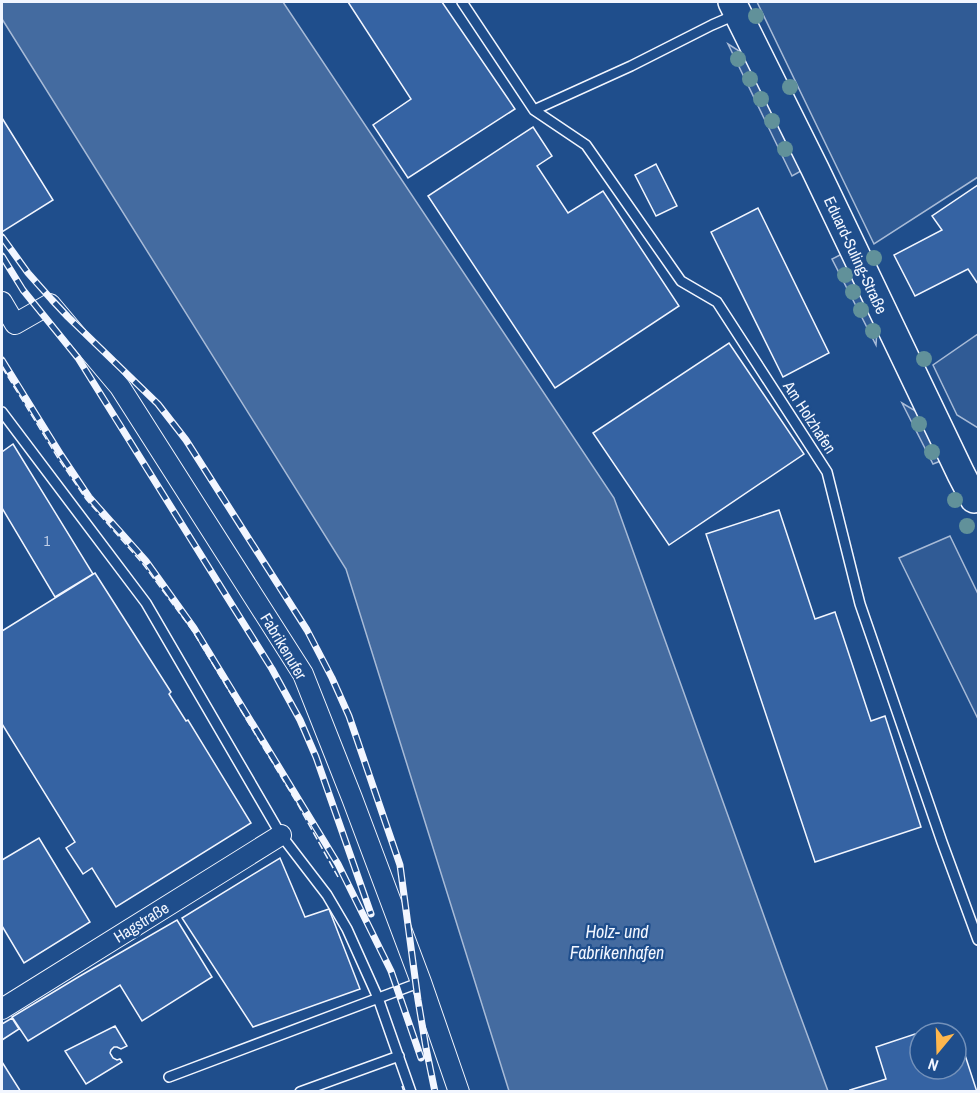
<svg xmlns="http://www.w3.org/2000/svg" width="980" height="1093" font-family="'Archivo Narrow',sans-serif">
<style>
.green{fill:#305b95;stroke:#a8bbd7;stroke-width:1.5}
.water{fill:#446ba0;stroke:#a8bbd7;stroke-width:1.5}
.building{fill:#3563a3;stroke:#f2f6ff;stroke-width:1.5}
.lines{fill:none;stroke-linecap:round;stroke-linejoin:round}
.lane-casing{stroke:#f2f6ff;stroke-width:12}
.street-casing{stroke:#f2f6ff;stroke-width:22}
.secondary-casing{stroke:#f2f6ff;stroke-width:30}
.lane{stroke:#1f4e8c;stroke-width:9}
.street{stroke:#1f4e8c;stroke-width:20}
.secondary{stroke:#1f4e8c;stroke-width:27}
.rail-casing{stroke:#f2f6ff;stroke-width:7}
.rail{stroke:#1f4e8c;stroke-width:4.5;stroke-dasharray:14;stroke-linecap:butt}
.fence{stroke:#f2f6ff;stroke-width:1.5;stroke-dasharray:8 3;stroke-linecap:butt}
.tree{fill:#61919a}
.labels{text-anchor:middle;stroke-width:4.5;stroke-linejoin:round;paint-order:stroke}
.number-label{font-size:14px;fill:#c3d1e8}
.street-label{font-size:16px;fill:#f2f6ff;stroke:#1f4e8c}
.water-label{font-size:18px;font-style:italic;fill:#f2f6ff;stroke:#1f4e8c}
</style>
<rect width="100%" height="100%" fill="#1f4e8c"/>
<!-- green -->
<path class="green" d="M757 2H978V177L874 244Z
M728 44 744 54 801 171 792 176Z
M842 254 877 330 876 345 832 259Z
M978 334V428L957 415 933 365Z
M902 403 919 413 943 460 933 464Z
M950 536 978 594V719L899 558Z"/>
<!-- water -->
<path class="water" d="M2 2H283L614 498 783 969 828 1091H509L346 569 2 19Z"/>
<!-- building -->
<path class="building" d="M348 2H442L515 109 408 178 373 125 411 99Z
M2 118 53 200 2 232Z
M533 127 552 156 537 166 568 213 603 191 679 306 555 388 428 196Z
M656 164 677 206 656 216 635 175Z
M978 185V284L968 269 915 296 894 255 942 230 932 216Z
M758 208 829 353 783 377 711 232Z
M729 343 804 454 669 545 593 433Z
M13 444 93 574 55 597 2 508V452Z
M779 510 815 619 835 612 871 721 885 716 921 827 815 862 706 534Z
M95 573 171 692 169 694 186 721 188 720 251 823 116 907 92 868 83 874 66 848 75 842 2 724V631Z
M39 838 90 922 24 963 2 926V860Z
M280 858 305 917 329 909 360 989 253 1027 182 918Z
M177 920 212 977 142 1021 120 985 28 1041 12 1017 80 976Z
M12 1018 19 1029 2 1040V1024Z
M115 1026 127 1046 121 1049 117 1047H114L111 1050 110 1053 113 1058 117 1060 120 1059 122 1062 86 1084 65 1051Z
M939 1026 946 1033H920V1069H956V1044L964 1052 977 1092H851L850 1090 886 1079 876 1047Z
M2 1062 21 1092H2Z"/>
<g class="lines">
<defs>
<path id="lane" d="M462 2 534 110 586 145 681 281 717 302 827 472 860 604 942 842 978 940
M534 110 631 66 712 25 735 15
M2 412 146 603 281 835 327 895 347 929 378 998 411 1092
M169 1077 421 982
M300 1092 399 1056"/>
<path id="street" d="M2 302 15 324 50 304 120 387 303 674 352 798 421 982 459 1092
M2 1009 281 835"/>
<path id="secondary" d="M732 2 815 169 961 474 974 499 978 496"/>
</defs>
<!-- lane casing -->
<use href="#lane" class="lane-casing"/>
<!-- street casing -->
<use href="#street" class="street-casing"/>
<!-- secondary casing -->
<use href="#secondary" class="secondary-casing"/>
<!-- lane -->
<use href="#lane" class="lane"/>
<!-- street -->
<use href="#street" class="street"/>
<!-- secondary -->
<use href="#secondary" class="secondary"/>
<defs>
<path id="rail" d="M2 237 28 273 52 300 68 317 158 404 186 440 307 630 332 678 349 716 400 865 418 1000 426 1048 435 1092
M2 256 23 290 78 358 272 669 300 720 316 757 371 914
M2 360 61 455 89 497 146 561 194 628 338 864 391 971 421 1058"/>
</defs>
<!-- rail casing -->
<use href="#rail" class="rail-casing"/>
<!-- rail -->
<use href="#rail" class="rail"/>
<!-- fence -->
<path class="fence" d="M2 367 58 458 86 499 143 564 192 630 297 803 338 877
M402 1086 404 1092"/>
</g>
<!-- trees -->
<g class="tree">
<circle cx="756" cy="16" r="8"/>
<circle cx="738" cy="59" r="8"/>
<circle cx="750" cy="79" r="8"/>
<circle cx="790" cy="87" r="8"/>
<circle cx="761" cy="99" r="8"/>
<circle cx="772" cy="121" r="8"/>
<circle cx="785" cy="149" r="8"/>
<circle cx="874" cy="258" r="8"/>
<circle cx="845" cy="275" r="8"/>
<circle cx="853" cy="292" r="8"/>
<circle cx="861" cy="310" r="8"/>
<circle cx="873" cy="331" r="8"/>
<circle cx="924" cy="359" r="8"/>
<circle cx="919" cy="424" r="8"/>
<circle cx="932" cy="452" r="8"/>
<circle cx="955" cy="500" r="8"/>
<circle cx="967" cy="526" r="8"/>
</g>
<g class="labels">
<!-- number labels -->
<g class="number-label">
<text x="47" y="546">1</text>
</g>
<!-- street labels -->
<g class="street-label">
<text transform="translate(856 255) rotate(65)" y="6">Eduard-Suling-Straße</text>
<text transform="translate(810 417) rotate(57)" y="6">Am Holzhafen</text>
<text transform="translate(284 646) rotate(59)" y="6">Fabrikenufer</text>
<text transform="translate(141 922) rotate(-32)" y="6">Hagstraße</text>
</g>
<!-- water labels -->
<g class="water-label">
<text x="617" y="938">Holz- und<tspan x="617" dy="21">Fabrikenhafen</tspan></text>
</g>
</g>
<!-- border -->
<rect width="980" height="1093" fill="none" stroke="#f2f6ff" stroke-width="6"/>
<!-- north arrow -->
<g transform="translate(938 1051) rotate(199)"><circle r="28" fill="#1f4e8c" stroke="#7391ba" stroke-width="1.5"/>
<path d="M0-4.5L10 22L0 15L-10 22Z" fill="#ffb74d"/>
<text y="-9" font-size="16" font-weight="bold" text-anchor="middle" fill="#f2f6ff">N</text>
</g>
</svg>
